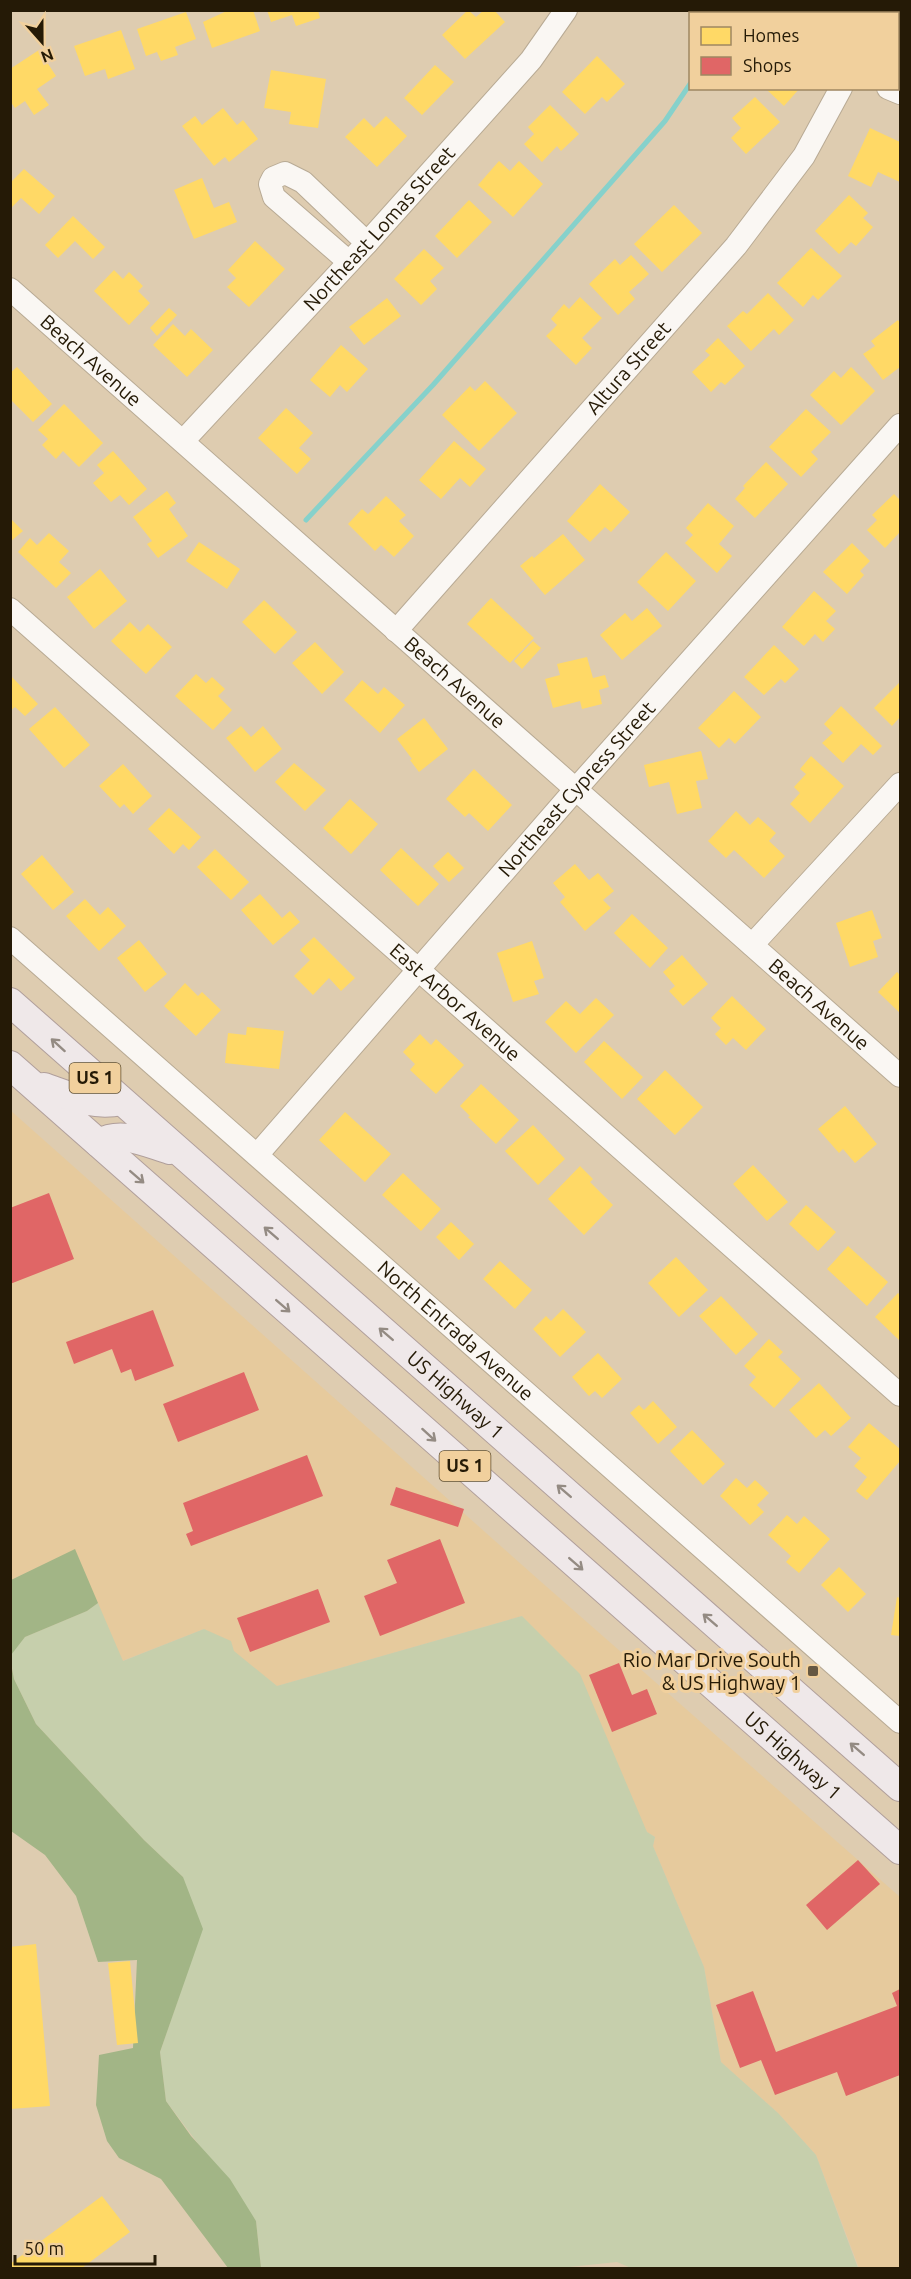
<svg xmlns="http://www.w3.org/2000/svg" width="911" height="2279" font-family="Ubuntu,sans-serif">
<style>
.built{fill:#e6ca9d}
.green{fill:#c6cfac}
.forest{fill:#a2b586}
.homes{fill:#ffd966}
.shops{fill:#e06666}
.lines{fill:none;stroke-linecap:round;stroke-linejoin:round}
.stream{stroke:#86d1cb;stroke-width:5}
.minor-casing{stroke:#b8aa94;stroke-width:24}
.major-casing{stroke:#b09f9b;stroke-width:30}
.minor{stroke:#faf7f3;stroke-width:22}
.major{stroke:#efe8e9;stroke-width:28}
.oneway{stroke:#948b83}
.poi-dot{fill:#665842;stroke:#f1d09d;stroke-width:2}
.labels{text-anchor:middle;stroke-width:6;stroke-linejoin:round;paint-order:stroke}
.shield{fill:#f1d09d;stroke:#625133;stroke-width:1.5}
.shield-label{font-size:18px;font-weight:bold;fill:#251a06}
.street-label{font-size:20px;fill:#251a06;stroke:#f1d09d}
.poi-label{font-size:20px;fill:#251a06;stroke:#f1d09d;text-anchor:end}
</style>
<rect width="100%" height="100%" fill="#deccb0"/>
<!-- built -->
<path class="built" d="M10 1110 539 1580 900 1897V2268H859L816 2155 778 2113 721 2062 704 1967 653 1846 655 1837 647 1832 522 1616 277 1686 204 1629 122 1661 75 1550 11 1580Z"/>
<!-- green -->
<path class="green" d="M98 1603 123 1661 204 1629 231 1641 234 1651 277 1686 522 1616 580 1674 647 1832 655 1837 653 1846 704 1967 721 2062 778 2113 816 2155 858 2268H861H631L617 2262 560 2268H261L256 2221 166 2101 160 2052 180 1994 183 1877 144 1840 36 1724 14 1679 10 1655 25 1637 87 1611Z"/>
<!-- forest -->
<path class="forest" d="M75 1549 98 1603 87 1611 25 1637 11 1655V1580Z
M10 1658 14 1679 36 1724 144 1840 183 1877 203 1929 160 2052 166 2101 191 2136 230 2179 256 2221 261 2268H228L161 2179 119 2158 107 2141 96 2105 99 2055 133 2048 137 1960 98 1962 76 1896 45 1855 11 1831Z"/>
<!-- homes -->
<path class="homes" d="M229 10H253L260 31 212 48 203 22Z
M267 10H318L320 18 296 26 292 15 271 22Z
M468 10 476 17 484 10H494L505 22 465 59 442 35Z
M186 12 196 39 175 47 178 55 161 61 157 52 146 56 137 29Z
M121 30 135 69 108 79 105 69 85 76 74 46Z
M39 50 56 76 37 89 49 105 34 115 25 101 15 108 10 101V69Z
M597 56 625 84 607 102 602 97 585 114 562 92Z
M435 65 454 82 422 115 404 98Z
M271 70 326 79 318 128 289 124 291 112 264 108Z
M765 88H800L784 106Z
M755 97 780 122 746 154 731 138 741 128 732 118Z
M550 105 579 134 561 151 557 146 542 162 524 144 534 134 528 127Z
M223 108 237 125 243 120 258 139 229 162 225 157 214 166 182 126 195 116 202 125Z
M386 116 407 136 377 167 345 137 364 118 374 128Z
M870 128 900 142V182L878 172 871 187 848 176Z
M499 161 510 171 519 161 543 184 513 217 478 185Z
M24 169 55 196 39 214 21 198 10 209V183Z
M202 178 214 208 229 202 237 222 194 239 174 190Z
M849 195 868 213 863 218 873 227 856 246 851 242 839 254 815 231Z
M469 200 492 222 457 258 435 236Z
M674 205 702 233 662 272 634 244Z
M73 216 105 247 93 259 75 241 58 258 45 245Z
M255 241 285 269 249 307 227 287 236 278 228 270Z
M811 248 842 276 818 300 813 295 803 307 777 283Z
M424 249 444 268 430 281 437 289 421 305 394 279Z
M631 255 649 274 629 292 635 299 618 315 589 284 615 259 620 265Z
M114 270 123 279 129 272 143 286 138 291 150 303 129 325 94 291Z
M768 293 794 320 779 335 774 329 751 351 727 326 743 311 747 314Z
M580 297 602 318 582 338 592 348 576 365 546 336 557 325 551 319 564 304 569 309Z
M387 298 401 316 364 345 349 327Z
M169 308 177 315 157 336 150 328Z
M898 320 900 323V367L883 380 863 354 875 346 871 341Z
M173 324 185 336 191 329 213 350 187 377 153 345Z
M718 338 745 366 725 385 721 382 711 392 692 372 710 355 705 351Z
M341 345 368 369 347 392 340 385 330 397 310 380Z
M17 367 52 404 33 422 10 399V373Z
M851 367 875 391 841 425 810 395 834 371 841 378Z
M485 381 517 413 479 451 442 415 470 386 475 391Z
M64 404 103 443 79 467 63 451 56 459 42 445 48 439 38 430Z
M286 408 313 433 299 448 311 459 297 474 258 438Z
M806 409 831 432 811 452 818 459 801 477 769 447Z
M454 441 486 469 470 487 460 478 441 499 419 480Z
M113 451 147 489 129 505 120 495 111 502 93 483 104 473 97 465Z
M766 462 788 484 755 518 735 499 745 488 743 486Z
M600 484 630 512 611 532 605 527 590 542 567 521Z
M167 491 176 503 169 509 188 536 158 558 147 544 152 541 133 517Z
M894 494 900 500V532L885 548 867 530 877 520 872 515Z
M386 496 406 515 399 521 414 536 394 557 381 545 375 551 348 524 362 509 368 514Z
M708 503 734 526 719 544 732 556 717 573 685 543 693 535 686 528Z
M10 518 23 531 10 542Z
M49 533 69 551 59 562 71 573 56 588 18 552 30 538 37 545Z
M563 534 585 560 545 595 520 566 532 556 534 558Z
M199 542 240 569 227 589 186 561Z
M852 543 870 561 860 571 864 575 847 594 823 572Z
M666 552 696 581 668 611 637 582Z
M100 569 127 601 94 629 67 597Z
M814 591 836 611 826 621 835 629 823 642 815 634 804 646 782 627Z
M491 598 534 638 510 663 467 624Z
M264 600 297 632 275 654 242 622Z
M647 608 662 626 622 660 600 635 625 613 632 621Z
M130 622 140 632 148 624 172 647 146 674 111 641Z
M533 641 541 648 522 669 514 661Z
M315 642 344 672 322 694 292 663Z
M774 645 799 669 785 683 781 679 764 695 744 677Z
M587 657 593 678 605 675 609 687 599 690 602 704 582 709 580 701 553 708 545 679 560 675 557 664Z
M196 674 206 683 212 677 225 689 218 696 232 710 213 730 175 696Z
M10 675 38 704 25 716 15 707 10 711Z
M362 680 378 694 384 687 405 705 380 733 344 700Z
M899 683 900 717 892 726 874 708Z
M734 691 761 717 735 744 729 738 719 748 698 728Z
M841 706 882 746 873 755 861 744 843 763 822 743 833 733 824 724Z
M55 707 90 745 64 768 29 729Z
M424 718 448 749 419 772 410 760 412 759 397 739Z
M241 726 251 737 263 726 282 749 255 772 226 738Z
M701 751 708 779 696 781 702 808 677 814 669 782 649 787 644 765Z
M811 756 844 786 810 823 790 804 800 793 794 787 806 774 800 769Z
M294 763 326 790 305 811 275 782Z
M123 764 152 796 133 814 124 804 120 808 99 786Z
M474 769 512 805 488 831 469 813 465 817 446 799Z
M350 799 378 824 351 854 323 828Z
M169 808 201 837 189 850 183 844 174 854 148 829Z
M736 811 750 825 758 817 776 833 769 841 785 856 764 878 734 850 726 858 708 841Z
M401 848 439 884 418 906 380 870Z
M215 849 249 882 231 900 197 867Z
M448 852 464 868 449 882 433 866Z
M42 855 74 892 53 910 21 874Z
M575 864 589 880 598 873 614 891 603 900 611 908 585 931 560 902 565 897 553 883Z
M260 894 282 918 290 911 300 922 273 945 241 910Z
M85 899 100 915 108 907 126 926 99 951 66 916Z
M872 910 882 938 873 941 878 957 850 967 836 923Z
M632 914 668 948 650 968 614 933Z
M314 937 355 978 341 991 329 978 313 995 294 976 310 960 300 950Z
M139 940 167 974 145 992 117 958Z
M532 941 544 978 534 981 539 994 513 1002 497 953Z
M682 955 708 984 683 1006 669 991 675 986 663 972Z
M897 972 900 975V1013L878 992Z
M185 983 198 996 202 992 221 1010 196 1036 164 1006Z
M732 996 766 1029 746 1050 733 1038 726 1045 715 1034 721 1028 711 1018Z
M596 998 614 1015 576 1053 545 1022 566 1001 580 1014Z
M247 1027 284 1031 279 1069 225 1063 228 1033 246 1035Z
M420 1034 431 1045 436 1039 464 1065 436 1094 410 1070 415 1064 403 1052Z
M604 1041 643 1077 622 1099 584 1062Z
M665 1070 703 1107 675 1135 637 1099Z
M481 1084 519 1120 496 1144 468 1117 470 1116 460 1106Z
M845 1106 877 1144 855 1163 843 1149 839 1153 818 1129Z
M345 1112 391 1154 365 1182 319 1140Z
M533 1125 565 1159 538 1185 505 1151Z
M753 1165 788 1202 767 1221 733 1184Z
M580 1166 593 1179 590 1182 613 1205 584 1235 548 1199Z
M403 1173 441 1209 421 1231 382 1195Z
M806 1205 836 1232 818 1251 789 1224Z
M451 1222 474 1244 459 1260 436 1237Z
M848 1246 888 1282 867 1306 827 1269Z
M676 1257 708 1290 679 1317 648 1283Z
M500 1261 532 1290 515 1309 483 1279Z
M898 1293 900 1295V1341L875 1317Z
M721 1296 758 1334 736 1355 699 1316Z
M563 1309 586 1332 560 1357 533 1329 546 1316 551 1321Z
M769 1339 783 1352 778 1357 801 1379 774 1408 749 1385 756 1377 744 1366Z
M598 1353 622 1379 602 1398 595 1391 589 1396 572 1377Z
M819 1383 851 1418 831 1436 825 1430 816 1438 789 1410Z
M653 1401 677 1427 658 1444 630 1413 639 1405 644 1410Z
M869 1423 900 1449V1461L867 1500 856 1491 867 1477 854 1466 861 1458 848 1447Z
M692 1430 725 1464 703 1485 670 1451Z
M736 1478 747 1488 755 1480 769 1493 757 1505 764 1512 750 1525 720 1496Z
M787 1515 797 1524 804 1516 830 1539 799 1573 786 1562 791 1556 768 1535Z
M839 1567 866 1594 848 1612 821 1585Z
M897 1597 900 1598V1636L891 1635Z
M36 1944 50 2106 10 2109V1947Z
M130 1961 138 2043 117 2045 108 1963Z
M102 2196 130 2232 82 2268H10V2264Z"/>
<!-- shops -->
<path class="shops" d="M49 1193 74 1259 10 1284V1208Z
M153 1310 174 1366 135 1381 131 1369 121 1373 112 1349 74 1364 66 1342Z
M244 1372 259 1410 178 1442 163 1404Z
M307 1455 323 1496 191 1546 186 1534 193 1531 183 1503Z
M396 1487 464 1509 458 1527 390 1505Z
M440 1539 465 1603 380 1636 364 1596 397 1583 387 1560Z
M318 1589 330 1622 250 1652 237 1618Z
M619 1663 632 1695 647 1689 657 1714 612 1732 589 1675Z
M858 1860 880 1884 827 1930 806 1905Z
M900 1989V2075L846 2096 837 2072 775 2095 761 2060 740 2068 716 2005 753 1991 776 2052 897 2006 892 1993Z"/>
<g class="lines">
<!-- stream -->
<path class="stream" d="M725 14 727 10
M306 520 433 385 665 121 690 84"/>
<defs>
<g id="minor">
<path d="M871 14 872 10"/>
<path d="M888 88 900 93"/>
<path d="M349 262 274 197 270 184 273 178 285 173 303 182 367 243"/>
<path id="s1" d="M10 289 900 1076"/>
<path id="s2" d="M184 440 367 243 531 60 566 10"/>
<path id="s3" d="M10 609 900 1395"/>
<path id="s4" d="M396 631 736 246 804 156 841 88"/>
<path id="s5" d="M10 938 900 1722"/>
<path d="M752 945 900 784"/>
<path id="s6" d="M257 1155 575 790 900 425"/>
</g>
<g id="major">
<path id="s7" d="M10 1002 900 1787"/>
<path id="s8" d="M10 1065 900 1850"/>
<path d="M44 1087C70 1096 93 1107 121 1101"/>
<path d="M99 1143C122 1130 146 1143 170 1150"/>
</g>
</defs>
<!-- minor casing -->
<use href="#minor" class="minor-casing"/>
<!-- major casing -->
<use href="#major" class="major-casing"/>
<!-- minor -->
<use href="#minor" class="minor"/>
<!-- major -->
<use href="#major" class="major"/>
</g>
<!-- one-way arrows -->
<defs><path id="oneway-shaft" d="M-6 0H5M1.5-3L5.5 0L1.5 3" fill="none" stroke-width="1.6" stroke-linecap="round" stroke-linejoin="round" transform="scale(1.5)"/></defs>
<g class="oneway">
<use href="#oneway-shaft" transform="translate(58 1045) rotate(-138)"/>
<use href="#oneway-shaft" transform="translate(137 1177) rotate(41)"/>
<use href="#oneway-shaft" transform="translate(271 1233) rotate(-139)"/>
<use href="#oneway-shaft" transform="translate(283 1306) rotate(41)"/>
<use href="#oneway-shaft" transform="translate(386 1334) rotate(-139)"/>
<use href="#oneway-shaft" transform="translate(429 1435) rotate(42)"/>
<use href="#oneway-shaft" transform="translate(564 1491) rotate(-139)"/>
<use href="#oneway-shaft" transform="translate(576 1564) rotate(41)"/>
<use href="#oneway-shaft" transform="translate(710 1620) rotate(-139)"/>
<use href="#oneway-shaft" transform="translate(857 1749) rotate(-139)"/>
</g>
<!-- markers -->
<rect class="poi-dot" x="807" y="1665" width="12" height="12" rx="3"/>
<g class="labels">
<!-- shield labels -->
<g class="shield">
<rect x="69.5" y="1063" width="51" height="30" rx="4.5"/>
<rect x="439.5" y="1451" width="51" height="30" rx="4.5"/>
</g>
<g class="shield-label">
<text x="95" y="1084">US 1</text>
<text x="465" y="1472">US 1</text>
</g>
<!-- street labels -->
<g class="street-label">
<text dy="7" stroke="none"><textPath href="#s2" startOffset="288">Northeast Lomas Street</textPath></text>
<text dy="7" stroke="none"><textPath href="#s1" startOffset="108">Beach Avenue</textPath></text>
<text dy="7" stroke="none"><textPath href="#s4" startOffset="351">Altura Street</textPath></text>
<text dy="7" stroke="none"><textPath href="#s1" startOffset="594">Beach Avenue</textPath></text>
<text dy="7" stroke="none"><textPath href="#s6" startOffset="486">Northeast Cypress Street</textPath></text>
<text dy="7" stroke="none"><textPath href="#s3" startOffset="594">East Arbor Avenue</textPath></text>
<text dy="7" stroke="none"><textPath href="#s1" startOffset="1080">Beach Avenue</textPath></text>
<text dy="7" stroke="none"><textPath href="#s5" startOffset="594">North Entrada Avenue</textPath></text>
<text dy="7" stroke="none"><textPath href="#s7" startOffset="594">US Highway 1</textPath></text>
<text dy="7" stroke="none"><textPath href="#s8" startOffset="1044">US Highway 1</textPath></text>
</g>
<!-- poi labels -->
<g class="poi-label">
<text x="801" y="1667">Rio Mar Drive South<tspan x="801" dy="23">&amp; US Highway 1</tspan></text>
</g>
</g>
<!-- border -->
<rect width="911" height="2279" fill="none" stroke="#251a06" stroke-width="24"/>
<!-- legend -->
<rect x="689" y="12" width="210" height="78" fill="#f1d09d" stroke="#9f8761" stroke-width="1.5"/>
<rect x="701" y="27" width="30" height="18" fill="#ffd966" stroke="#9f8761" stroke-width="1.5"/>
<text x="743" y="42" font-size="18" fill="#251a06">Homes</text>
<rect x="701" y="57" width="30" height="18" fill="#e06666" stroke="#9f8761" stroke-width="1.5"/>
<text x="743" y="72" font-size="18" fill="#251a06">Shops</text>
<!-- north arrow -->
<g transform="translate(42 42) rotate(159)" stroke="#f1d09d" stroke-width="4.5" paint-order="stroke">
<path d="M0-4.5L10 22L0 15L-10 22Z" fill="#251a06"/>
<text y="-9" font-size="16" font-weight="bold" text-anchor="middle" fill="#251a06">N</text>
</g>
<!-- scale -->
<path d="M15 2255v9h140v-9" fill="none" stroke="#251a06" stroke-width="3"/>
<text x="24" y="2255" font-size="18" fill="#251a06" stroke="#f1d09d" stroke-width="4.5" paint-order="stroke">50 m</text>
</svg>
